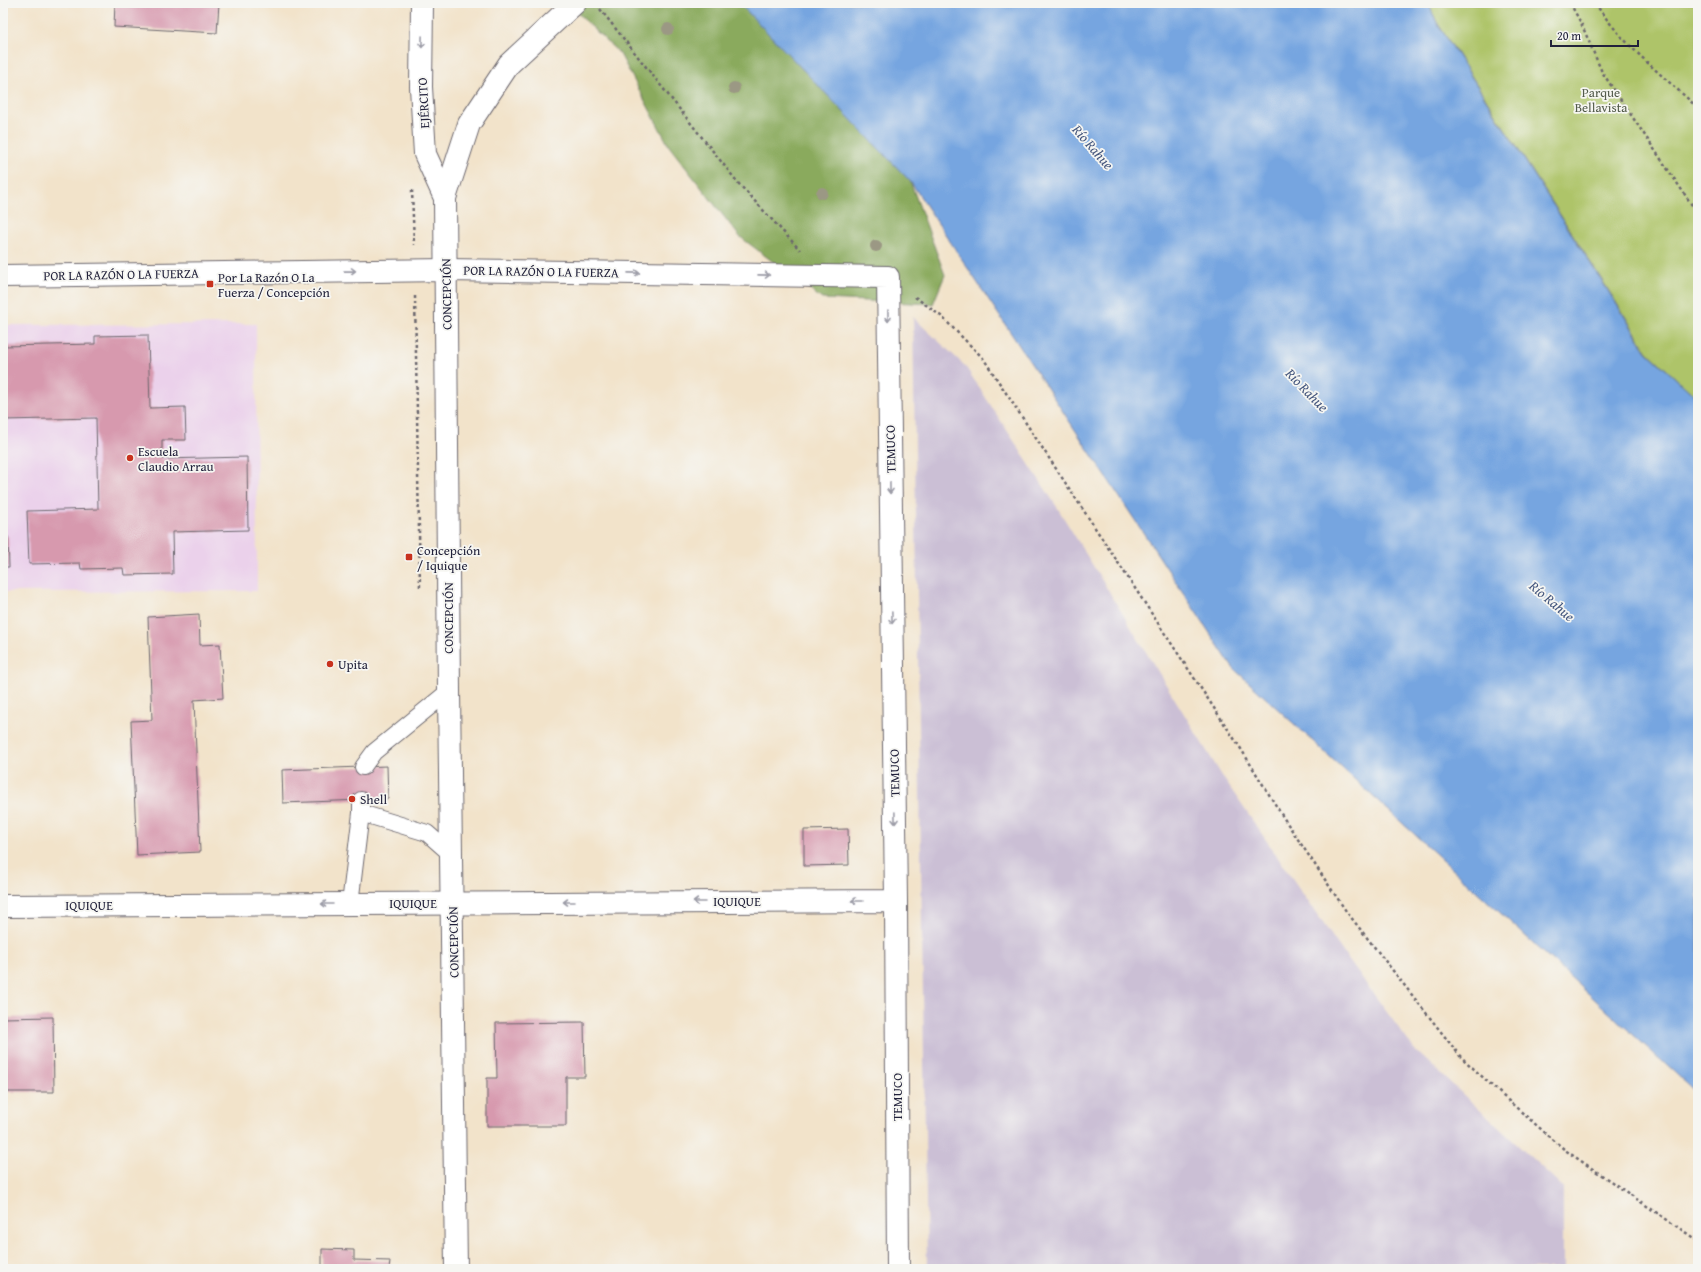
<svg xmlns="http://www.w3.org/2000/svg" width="1701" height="1272" font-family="'Gentium Book Plus',serif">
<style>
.built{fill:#ebd1eb}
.industrial{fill:#cbbfd5}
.green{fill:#aec469;stroke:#687352}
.forest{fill:#8aaa5d;stroke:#56664c}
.water{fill:#76a5e0;stroke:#4c648e}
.building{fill:#d799ae}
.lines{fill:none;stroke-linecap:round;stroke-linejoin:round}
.service-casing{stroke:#6b666d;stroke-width:18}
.minor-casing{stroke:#6b666d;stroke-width:24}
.secondary-casing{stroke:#6b666d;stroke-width:24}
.path{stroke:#6b666d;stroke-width:2.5;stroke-dasharray:3 3;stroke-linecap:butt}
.service{stroke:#fff;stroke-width:16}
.minor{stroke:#fff;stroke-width:22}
.secondary{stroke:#fff;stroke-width:22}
.tree{fill:#9b9884}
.oneway{stroke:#9c9ca7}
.poi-dot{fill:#c8321e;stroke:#f6f6f2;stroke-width:1.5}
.labels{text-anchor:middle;stroke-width:3.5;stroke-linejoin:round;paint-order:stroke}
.park-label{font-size:13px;fill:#535b4b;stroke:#f6f6f2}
.street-label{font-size:13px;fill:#22223b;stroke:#f6f6f2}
.poi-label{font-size:13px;fill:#22223b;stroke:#f6f6f2;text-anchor:start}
.water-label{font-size:14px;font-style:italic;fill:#44567d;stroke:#f6f6f2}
</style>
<rect width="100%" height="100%" fill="#f6f6f2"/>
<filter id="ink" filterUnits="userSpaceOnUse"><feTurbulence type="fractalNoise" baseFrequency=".025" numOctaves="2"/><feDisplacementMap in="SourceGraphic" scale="8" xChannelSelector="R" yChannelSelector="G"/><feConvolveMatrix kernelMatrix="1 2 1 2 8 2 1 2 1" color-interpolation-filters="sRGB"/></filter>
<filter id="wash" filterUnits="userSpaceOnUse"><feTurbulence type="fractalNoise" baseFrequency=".012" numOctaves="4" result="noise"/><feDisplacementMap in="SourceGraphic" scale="16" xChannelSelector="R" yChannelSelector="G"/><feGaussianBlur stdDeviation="0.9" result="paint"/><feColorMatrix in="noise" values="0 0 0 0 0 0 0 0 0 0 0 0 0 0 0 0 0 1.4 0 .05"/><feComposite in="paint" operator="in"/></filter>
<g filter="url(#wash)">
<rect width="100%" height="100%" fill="#f2e3ca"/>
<!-- built -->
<path class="built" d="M256 324 257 591 3 592V325Z"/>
<!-- industrial -->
<path class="industrial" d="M913 317 965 366 1057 507 1224 779 1347 958 1414 1049 1563 1187V1269H927Z"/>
<!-- green -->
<path class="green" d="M1428 3H1698V399L1648 352 1437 22Z"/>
<!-- forest -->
<path class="forest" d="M567 3H739L910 181 945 275 933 304 822 299 739 236 669 146 620 54Z"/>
<!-- water -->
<path class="water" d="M739 3H1428L1437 23 1647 352 1698 399V1094L1233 668 910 181Z"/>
<g id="blocks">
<!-- building -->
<path class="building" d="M115 3H219L217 33 114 27Z
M148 335 150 408 185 407 186 440H162V459L247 457 248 530 172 532 173 574 124 575 123 568 81 569 80 563 29 564 27 511 98 509 96 418 3 420V346L95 344V336Z
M3 536H8L9 567H3Z
M199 614 200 645 220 644 223 698 194 700 200 852 137 855 131 721 152 720 148 617Z
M387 766 388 799 283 803 282 770Z
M848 829 849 865 804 866V830Z
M53 1017 54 1092H3V1018Z
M584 1022 585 1077H566V1126H487V1078H497L496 1023Z
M322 1249 354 1250V1260L390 1261 389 1269H322Z"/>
</g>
</g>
<g filter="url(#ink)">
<use href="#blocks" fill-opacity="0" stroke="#6b666d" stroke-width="1"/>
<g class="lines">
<defs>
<path id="service" d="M363 767 374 752 449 691
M361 800V813L427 833 452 855
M350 904 361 813"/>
<path id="minor" d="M422 3 421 87 425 154 445 198
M3 276 446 270 888 277 896 901 898 1269
M3 906 896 901"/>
<path id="secondary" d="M456 1269 449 691 445 198 469 124 509 64 575 3"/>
</defs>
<!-- service casing -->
<use href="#service" class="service-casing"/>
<!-- minor casing -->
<use href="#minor" class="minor-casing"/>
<!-- secondary casing -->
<use href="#secondary" class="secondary-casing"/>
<!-- path -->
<path class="path" d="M1570 3 1581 23 1602 72 1698 214
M1595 3C1624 46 1660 73 1698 108
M600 9 739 184 800 250
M412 190 414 245
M415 296 420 589
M915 297 941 316 983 358 1241 749 1283 817 1346 911 1460 1056 1503 1096 1565 1150 1698 1241"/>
<!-- service -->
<use href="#service" class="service"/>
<!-- minor -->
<use href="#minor" class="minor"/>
<!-- secondary -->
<use href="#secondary" class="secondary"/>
</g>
<!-- trees -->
<g class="tree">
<circle cx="668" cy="29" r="6"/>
<circle cx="734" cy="88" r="6"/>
<circle cx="822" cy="193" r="6"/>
<circle cx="876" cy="246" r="6"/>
</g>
<!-- one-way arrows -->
<defs><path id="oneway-shaft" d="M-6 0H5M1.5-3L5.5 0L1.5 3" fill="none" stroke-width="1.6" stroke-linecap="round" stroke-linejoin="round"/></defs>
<g class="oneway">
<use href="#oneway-shaft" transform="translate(422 42) rotate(91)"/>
<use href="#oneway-shaft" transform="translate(350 271) rotate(-1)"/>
<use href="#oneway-shaft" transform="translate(634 273) rotate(1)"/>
<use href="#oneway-shaft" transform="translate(764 275) rotate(1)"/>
<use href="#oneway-shaft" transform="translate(888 316) rotate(89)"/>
<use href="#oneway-shaft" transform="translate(890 488) rotate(89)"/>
<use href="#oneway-shaft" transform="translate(892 618) rotate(89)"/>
<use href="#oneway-shaft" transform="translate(895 818) rotate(89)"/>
<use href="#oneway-shaft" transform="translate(857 901) rotate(180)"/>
<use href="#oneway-shaft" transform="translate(569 902) rotate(180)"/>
<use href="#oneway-shaft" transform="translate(699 902) rotate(180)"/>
<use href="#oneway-shaft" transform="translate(327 904) rotate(180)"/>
</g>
</g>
<!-- markers -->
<g class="poi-dot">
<rect x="206" y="280" width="8" height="8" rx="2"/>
<circle cx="130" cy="458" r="4"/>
<rect x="405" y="553" width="8" height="8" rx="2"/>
<circle cx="330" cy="664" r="4"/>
<circle cx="352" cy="799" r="4"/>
</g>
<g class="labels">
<!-- park labels -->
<g class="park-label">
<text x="1601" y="97">Parque<tspan x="1601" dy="15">Bellavista</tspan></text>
</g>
<!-- street labels -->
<g class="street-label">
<text transform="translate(423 103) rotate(-93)" y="5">EJÉRCITO</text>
<text transform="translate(541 271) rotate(1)" y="5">POR LA RAZÓN O LA FUERZA</text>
<text transform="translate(121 274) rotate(-1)" y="5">POR LA RAZÓN O LA FUERZA</text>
<text transform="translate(446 294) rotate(-91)" y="5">CONCEPCIÓN</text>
<text transform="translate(890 449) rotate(-91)" y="5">TEMUCO</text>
<text transform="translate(448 618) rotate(-90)" y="5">CONCEPCIÓN</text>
<text transform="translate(894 773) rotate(-91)" y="5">TEMUCO</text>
<text x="737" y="906">IQUIQUE</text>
<text x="413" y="908">IQUIQUE</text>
<text x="89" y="910">IQUIQUE</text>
<text transform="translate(453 942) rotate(-91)" y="5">CONCEPCIÓN</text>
<text transform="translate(897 1097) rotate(-90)" y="5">TEMUCO</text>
</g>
<!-- poi labels -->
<g class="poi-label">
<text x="218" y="282">Por La Razón O La<tspan x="218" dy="15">Fuerza / Concepción</tspan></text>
<text x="138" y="456">Escuela<tspan x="138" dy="15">Claudio Arrau</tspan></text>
<text x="417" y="555">Concepción<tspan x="417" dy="15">/ Iquique</tspan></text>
<text x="338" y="669">Upita</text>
<text x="360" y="804">Shell</text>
</g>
<!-- water labels -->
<g class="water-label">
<text transform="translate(1093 147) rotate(49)" y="5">Río Rahue</text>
<text transform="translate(1307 390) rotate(46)" y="5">Río Rahue</text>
<text transform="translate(1552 601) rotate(40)" y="5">Río Rahue</text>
</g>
</g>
<!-- margin -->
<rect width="1701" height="1272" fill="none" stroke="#f6f6f2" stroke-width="16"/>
<!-- scale -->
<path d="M1551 40v6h87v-6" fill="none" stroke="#22223b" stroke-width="2"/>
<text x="1557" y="40" font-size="12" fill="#22223b" stroke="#f6f6f2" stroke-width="3" paint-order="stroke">20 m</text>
</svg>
